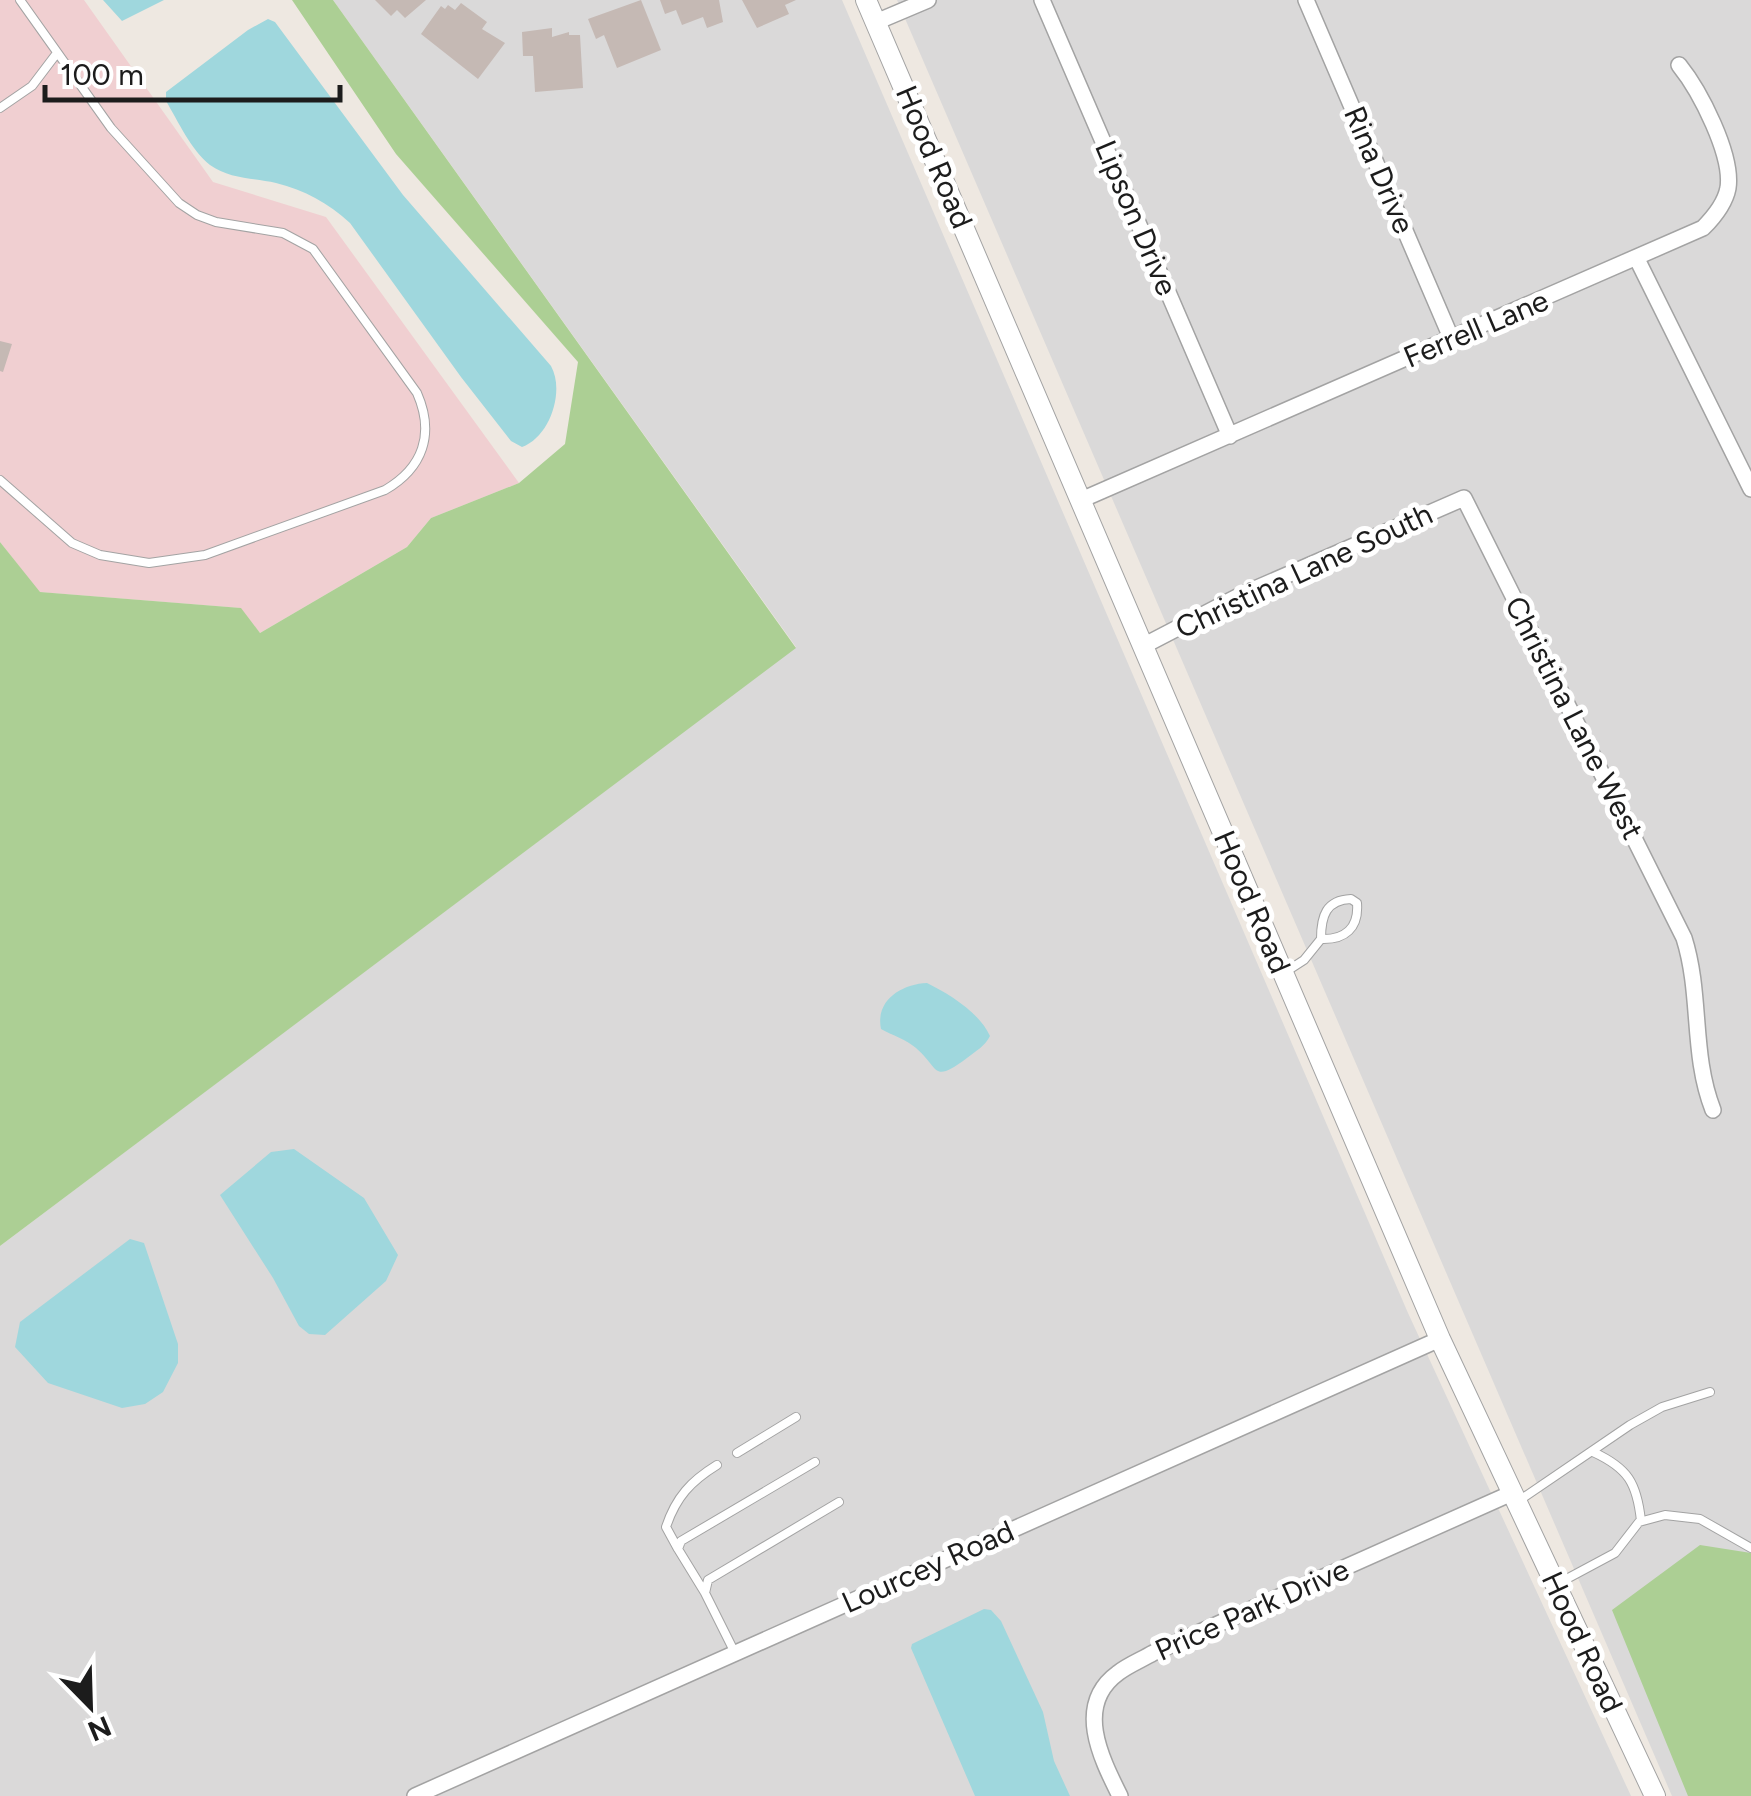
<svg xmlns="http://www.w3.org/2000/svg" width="1751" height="1796" font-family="Figtree,sans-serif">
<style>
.residential{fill:#dad9d9}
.commercial{fill:#f0cfd1}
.forest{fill:#accf94}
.water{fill:#9fd7dd}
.building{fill:#c5b9b4}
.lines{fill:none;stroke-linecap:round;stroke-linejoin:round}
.service-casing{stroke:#a3a3a3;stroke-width:10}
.minor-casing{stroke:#a3a3a3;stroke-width:18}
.tertiary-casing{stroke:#a3a3a3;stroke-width:22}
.service{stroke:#fff;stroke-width:8}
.minor{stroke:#fff;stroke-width:15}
.tertiary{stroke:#fff;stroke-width:20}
.labels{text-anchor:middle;stroke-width:10;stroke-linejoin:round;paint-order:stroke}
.street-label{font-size:30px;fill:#1c1c1c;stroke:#fff}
</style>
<rect width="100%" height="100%" fill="#eee8e1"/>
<!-- residential -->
<path class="residential" d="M333 0H842L1408 1313 1631 1796H0V1246L796 647Z
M897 0H1751V1796H1672Z"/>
<!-- commercial -->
<path class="commercial" d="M0 0H84L213 182 326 217 519 483 431 518 407 547 260 633 240 608 39 592 0 542Z"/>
<!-- forest -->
<path class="forest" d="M292 0H333L796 648 0 1246V542L40 592 241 608 260 633 407 547 431 518 519 483 565 444 578 362 396 154Z
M1700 1545 1751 1553V1796H1688L1612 1610Z"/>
<!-- water -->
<path class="water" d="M103 0H164L122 21Z
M268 19 275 22 403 195 551 366C565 391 550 437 522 447L511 441 461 377 350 223C328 203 305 190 276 183 254 178 229 179 210 165 191 150 178 121 166 101V92L248 30Z
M927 983C949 994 979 1012 990 1036 985 1046 976 1051 967 1058 932 1084 940 1069 916 1048 907 1040 892 1035 881 1029 875 1000 902 984 927 983Z
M294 1149 364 1198 398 1255 386 1281 325 1335 309 1334 299 1326 273 1278 220 1195 271 1152Z
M130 1239 144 1243 178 1344V1363L163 1392 145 1404 122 1408 48 1383 15 1347 20 1322Z
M984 1609 991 1610 1001 1621 1043 1712 1054 1761 1070 1796H975L911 1648 912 1644Z"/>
<!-- building -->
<path class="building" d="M375 0H426L405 18 397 10 391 16Z
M641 0 661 50 617 68 604 35 596 39 588 19Z
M660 0H719L723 22 707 28 703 17 682 25 676 10 665 14Z
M742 0H796L785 5 789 14 757 28Z
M461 3 487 22 482 29 505 43 478 79 421 34 441 6 445 9 448 5 455 10Z
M552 28V37L569 32V35H580L583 88 535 92 533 56H523L522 32Z
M0 341 12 344 3 372 0 371Z"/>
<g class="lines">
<defs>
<path id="service" d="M0 108 32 86 57 53
M0 480 72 543 100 555 149 563 205 555 385 490C423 468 435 434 417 393L313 249 283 233 216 222 197 215 179 203 111 128 20 0
M1287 971 1304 960 1321 939C1345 940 1359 928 1357 903L1351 899C1326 900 1321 916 1321 939
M1593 1452C1628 1468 1637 1483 1641 1521
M737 1453 796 1417
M1520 1500 1630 1425 1662 1407 1710 1392
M678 1549 666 1527C676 1497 691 1481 717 1465
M1559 1583 1615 1553 1639 1522 1665 1515 1700 1519 1751 1548
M705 1593 678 1549 681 1541 815 1462
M735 1653 705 1593 708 1580 839 1502"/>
<path id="minor" d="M1042 0 1230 436
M1306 0 1452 340
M876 22 928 0
M1637 259 1751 489
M1081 500 1703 228C1714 217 1725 204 1728 188 1733 155 1700 91 1679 65
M1143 646 1241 595 1464 498 1684 938C1702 995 1691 1054 1713 1110
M415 1796 1440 1339
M1120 1796C1101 1758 1074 1705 1118 1673 1128 1665 1141 1660 1153 1653L1512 1493"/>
<path id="tertiary" d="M866 0 1440 1339 1655 1796"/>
</defs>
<!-- service casing -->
<use href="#service" class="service-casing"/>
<!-- minor casing -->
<use href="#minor" class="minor-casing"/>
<!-- tertiary casing -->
<use href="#tertiary" class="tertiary-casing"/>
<!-- service -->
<use href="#service" class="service"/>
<!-- minor -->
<use href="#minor" class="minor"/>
<!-- tertiary -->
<use href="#tertiary" class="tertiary"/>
</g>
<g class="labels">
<!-- street labels -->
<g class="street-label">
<text transform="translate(934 157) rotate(67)" y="10">Hood Road</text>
<text transform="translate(1379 170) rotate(67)" y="10">Rina Drive</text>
<text transform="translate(1136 218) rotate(67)" y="10">Lipson Drive</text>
<text transform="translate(1476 329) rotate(-23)" y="10">Ferrell Lane</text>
<text transform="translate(1304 571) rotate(-25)" y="10">Christina Lane South</text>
<text transform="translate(1574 718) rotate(63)" y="10">Christina Lane West</text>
<text transform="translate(1252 902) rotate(67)" y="10">Hood Road</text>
<text transform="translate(928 1567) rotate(-24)" y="10">Lourcey Road</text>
<text transform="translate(1252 1610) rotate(-24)" y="10">Price Park Drive</text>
<text transform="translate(1582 1642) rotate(65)" y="10">Hood Road</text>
</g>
</g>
<!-- north arrow -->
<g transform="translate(90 1706) rotate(157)" stroke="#ffffff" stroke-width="8" paint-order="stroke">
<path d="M0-8L18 38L0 25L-18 38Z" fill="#1c1c1c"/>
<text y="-15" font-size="28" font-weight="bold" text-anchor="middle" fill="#1c1c1c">N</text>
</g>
<!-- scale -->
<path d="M45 85v15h295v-15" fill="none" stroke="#1c1c1c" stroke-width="5"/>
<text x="60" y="85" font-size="30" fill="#1c1c1c" stroke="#ffffff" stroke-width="8" paint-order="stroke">100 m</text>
</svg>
